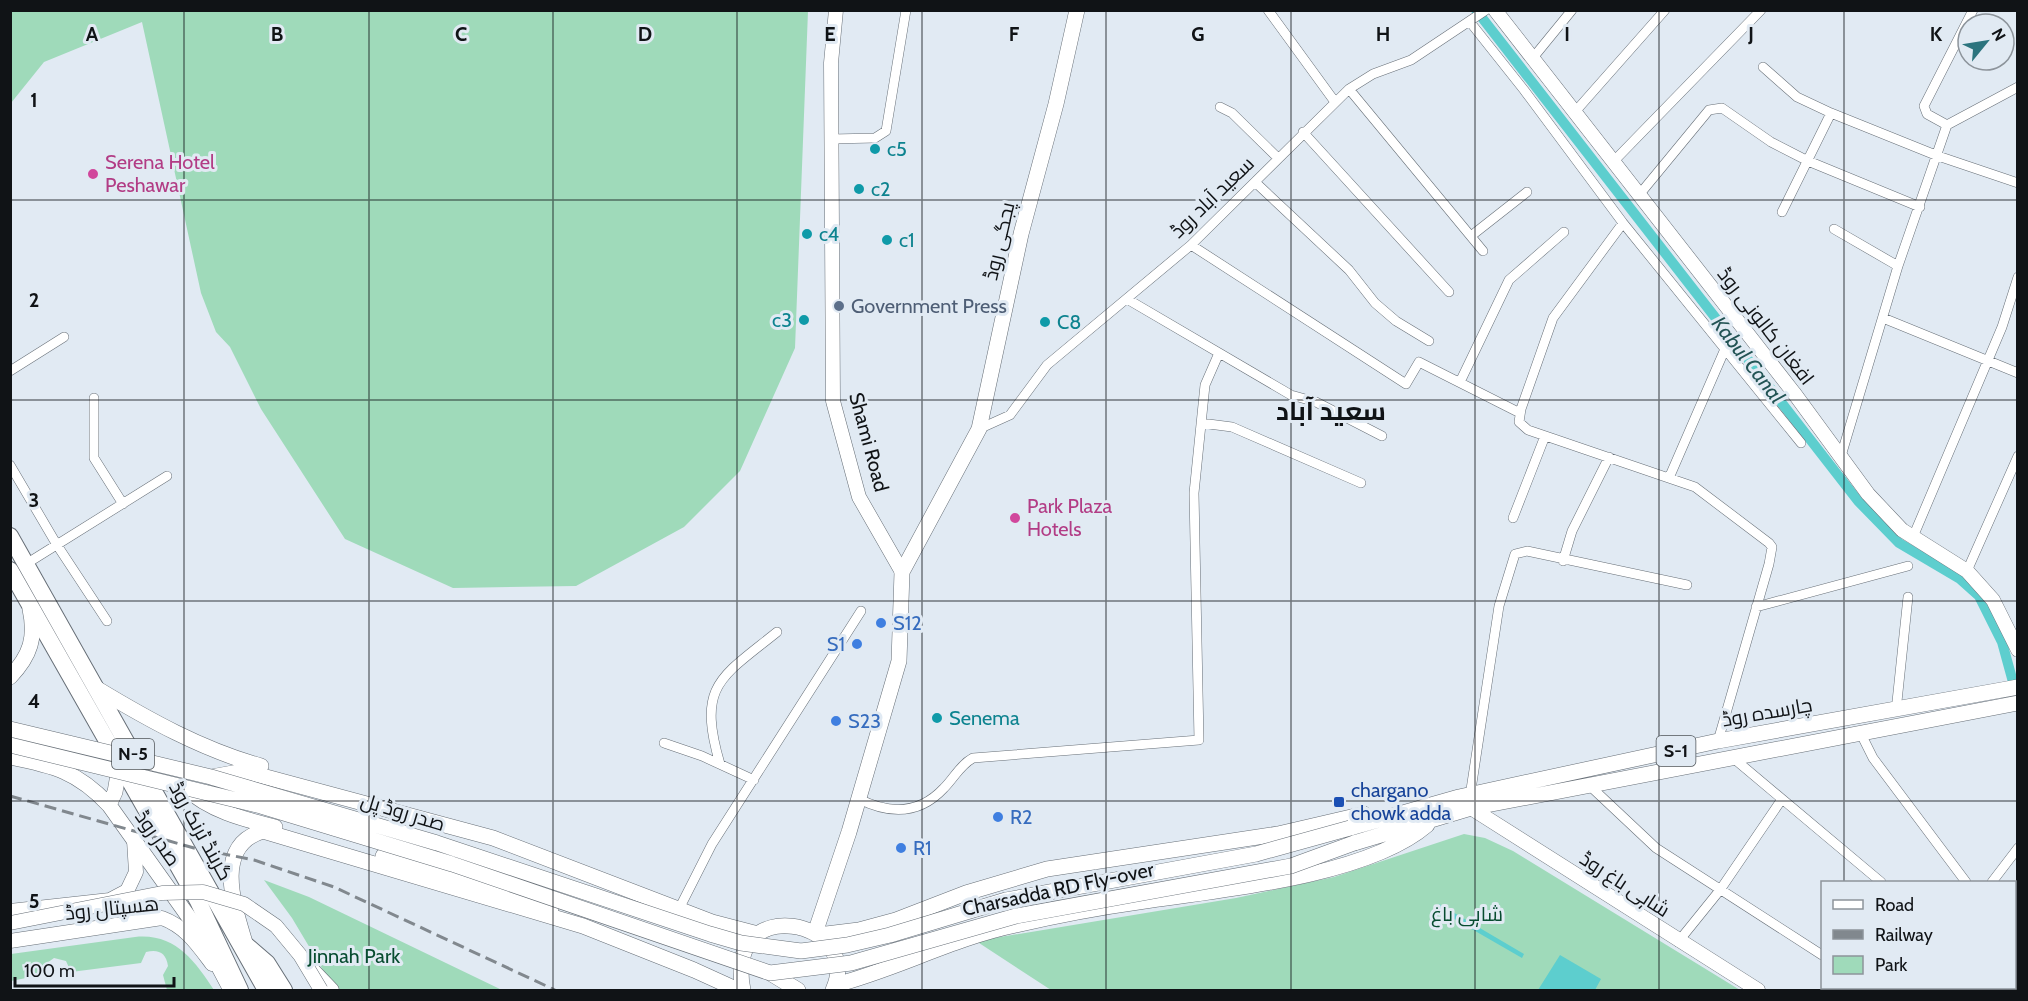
<svg xmlns="http://www.w3.org/2000/svg" width="2028" height="1001" font-family="Cabin,Cairo,sans-serif">
<style>
.green{fill:#9fdaba}
.water{fill:#5dcece}
.lines{fill:none;stroke-linecap:round;stroke-linejoin:round}
.canal{stroke:#5dcece;stroke-width:10}
.street-casing{stroke:#676f77;stroke-width:10}
.secondary-casing{stroke:#676f77;stroke-width:15}
.primary-casing{stroke:#676f77;stroke-width:16}
.highway-casing{stroke:#676f77;stroke-width:18}
.street{stroke:#fff;stroke-width:9}
.secondary{stroke:#fff;stroke-width:14}
.primary{stroke:#fff;stroke-width:15}
.highway{stroke:#fff;stroke-width:16}
.rail{stroke:#81888e;stroke-width:3;stroke-dasharray:12 6;stroke-linecap:butt}
.secondary-bridge-casing{stroke:#676f77;stroke-width:15;stroke-linecap:butt}
.primary-bridge-casing{stroke:#676f77;stroke-width:16;stroke-linecap:butt}
.secondary-bridge{stroke:#fff;stroke-width:14}
.primary-bridge{stroke:#fff;stroke-width:15}
.grid{fill:none;stroke:#101316;stroke-width:1.5;stroke-opacity:0.55}
.culture-dot{fill:#0f9aa8;stroke:#e1eaf3;stroke-width:2}
.hotel-dot{fill:#d1479c;stroke:#e1eaf3;stroke-width:2}
.service-dot{fill:#5c6f8a;stroke:#e1eaf3;stroke-width:2}
.shop-dot{fill:#3f7fe0;stroke:#e1eaf3;stroke-width:2}
.transit-dot{fill:#1a4fb4;stroke:#e1eaf3;stroke-width:2}
.labels{text-anchor:middle;stroke-width:6;stroke-linejoin:round;paint-order:stroke}
.shield{fill:#e1eaf3;stroke:#4f5458;stroke-width:1.5}
.shield-label{font-size:18px;font-weight:bold;fill:#101316}
.culture-label{font-size:20px;fill:#0d838f;stroke:#e1eaf3;text-anchor:start}
.hotel-label{font-size:20px;fill:#b23c85;stroke:#e1eaf3;text-anchor:start}
.street-label{font-size:20px;fill:#101316;stroke:#e1eaf3}
.service-label{font-size:20px;fill:#4e5e75;stroke:#e1eaf3;text-anchor:start}
.shop-label{font-size:20px;fill:#366cbe;stroke:#e1eaf3;text-anchor:start}
.transit-label{font-size:20px;fill:#164399;stroke:#e1eaf3;text-anchor:start}
.park-label{font-size:20px;fill:#074c30;stroke:#e1eaf3}
.water-label{font-size:21px;font-style:italic;fill:#225354;stroke:#e1eaf3}
.district-label{font-size:26px;font-weight:bold;fill:#101316;stroke:#e1eaf3}
.grid-label{font-size:20px;text-anchor:middle;font-weight:bold;fill:#101316;stroke:#e1eaf3;stroke-width:6;stroke-linejoin:round;paint-order:stroke}
</style>
<rect width="100%" height="100%" fill="#e1eaf3"/>
<!-- green -->
<path class="green" d="M11 10 808 11 795 348 740 471 684 527 576 586 453 588 345 539 261 409 230 347 216 332 201 293 142 22 44 62 11 103Z
M1464 834 1485 838 1513 851 1740 990H1051L976 941 1236 898 1334 877Z
M264 880 309 897 502 990H335L292 918Z
M135 937C175 933 194 960 214 990H167L163 975 168 966C166 953 159 949 146 952L141 963 71 972 66 961 54 958 47 963 46 974 11 981V954Z"/>
<!-- water -->
<path class="water" d="M1439 904 1524 954 1522 958 1437 909Z
M1560 955 1601 979 1595 990H1538Z"/>
<g class="lines">
<!-- canal -->
<path class="canal" d="M1476 10 1858 501 1899 543 1960 579 1979 596 2002 642 2016 693"/>
<defs>
<path id="street" d="M1268 10 1335 102
M1470 22 1524 90 1623 223 1801 443
M1532 59 1572 10
M1763 67 1797 97 1831 113 1938 156 2018 183
M1349 89 1483 251
M1220 107 1232 113 1278 158
M1574 113 1665 10
M1947 125 1927 114 1924 106 1973 10
M1303 132 1449 292
M832 139 875 138 886 131 906 10
M1613 162 1761 10
M1255 182 1349 270 1375 303 1396 321 1429 341
M1639 195 1709 110 1722 108 1771 142 1808 161 1920 207
M1782 212 1831 113
M1623 223 1553 318 1521 409 1519 422 1528 430 1695 487 1769 543 1772 547 1769 564 1718 741
M1834 229 1898 266
M1471 236 1527 192
M1191 245 1406 384 1419 362 1520 413
M1127 299 1291 395 1316 402 1382 436
M1883 318 2018 373
M10 371 64 337
M1460 382 1509 280 1564 232
M94 398V458L123 504
M1201 423 1232 427 1361 483
M979 429 1010 415 1047 365 1191 245 1349 89 1373 74 1411 60 1486 10
M1841 456 1898 266 1947 125 2018 87
M10 465 57 545 107 621
M1669 478 1725 349
M1513 518 1545 436
M1913 537 2002 327 2018 277
M1563 561 1572 531 1609 457
M26 564 167 476
M1967 571 2018 456
M1756 607 1908 566
M1896 711 1908 597
M1860 732 1873 758 1966 882
M664 743 702 756 754 780
M1732 757 1881 882
M720 764C697 685 720 678 777 632
M1590 786 1656 848 1822 955
M1470 796 1499 606 1515 554 1527 551 1687 585
M859 799C889 814 919 815 944 788 954 778 960 765 973 758L1199 740 1194 493 1205 385 1219 353
M1992 882 2018 848
M679 909 712 844 861 611
M1678 942 1720 890 1782 799
M2014 950 2018 952
M1874 988 1878 990
M1942 990 1944 988"/>
<path id="secondary" d="M836 10 831 63 833 401 859 497 902 572
M1495 10 1794 393 1868 494 1902 530 1967 571 1993 600 2018 650
M1471 808 1758 990
M10 911 110 900 127 891 136 872 134 840
M10 941 162 918C186 927 197 944 212 964
M311 968 332 990"/>
<path id="primary" d="M10 677C31 655 36 637 30 609
M96 688C149 720 201 749 261 766
M10 757C54 766 77 771 109 805L203 937 231 990
M211 777 244 771 493 838 712 922 758 934
M184 787C210 811 243 819 275 827
M109 805 115 792 120 763
M1350 828 1459 797 1718 741 2018 687
M1354 843 1471 808 2018 703
M383 856 482 883 551 909
M815 933 849 832 899 661 902 572 979 429 1021 234 1056 104 1077 10
M818 935 859 930 896 920 966 893 1047 869 1278 834 1364 814
M246 946C236 911 211 846 263 831L583 926 694 970 738 990
M770 973 798 990
M743 990C723 890 865 920 833 990
M838 990 835 985C897 969 953 938 1016 925 1058 915 1102 907 1145 901 1222 890 1368 876 1427 825"/>
<path id="highway" d="M10 536 266 990
M10 570 198 901 240 990
M246 945 267 963 284 990"/>
</defs>
<!-- street casing -->
<use href="#street" class="street-casing"/>
<!-- secondary casing -->
<use href="#secondary" class="secondary-casing"/>
<!-- primary casing -->
<use href="#primary" class="primary-casing"/>
<!-- highway casing -->
<use href="#highway" class="highway-casing"/>
<!-- street -->
<use href="#street" class="street"/>
<!-- secondary -->
<use href="#secondary" class="secondary"/>
<!-- primary -->
<use href="#primary" class="primary"/>
<!-- highway -->
<use href="#highway" class="highway"/>
<!-- rail -->
<path class="rail" d="M10 796 194 848 254 860 334 887 555 990"/>
<defs>
<path id="secondary-bridge" d="M10 923 162 893 203 892 244 904 276 926 300 955 321 990"/>
<path id="primary-bridge" d="M10 729 211 777 437 843 710 934 741 943 801 951 847 945 890 935 1006 900 1256 854 1350 828
M10 745 261 806 452 864 770 973 851 963 1016 916 1291 866 1354 843"/>
</defs>
<!-- secondary-bridge casing -->
<use href="#secondary-bridge" class="secondary-bridge-casing"/>
<!-- primary-bridge casing -->
<use href="#primary-bridge" class="primary-bridge-casing"/>
<!-- secondary-bridge -->
<use href="#secondary-bridge" class="secondary-bridge"/>
<!-- primary-bridge -->
<use href="#primary-bridge" class="primary-bridge"/>
</g>
<!-- grid -->
<path class="grid" d="M184 10V990M369 10V990M553 10V990M737 10V990M922 10V990M1106 10V990M1291 10V990M1475 10V990M1659 10V990M1844 10V882M10 200H2018M10 400H2018M10 601H2018M10 801H2018M1844 988V990"/>
<!-- markers -->
<g class="culture-dot">
<circle cx="875" cy="149" r="6"/>
<circle cx="859" cy="189" r="6"/>
<circle cx="807" cy="234" r="6"/>
<circle cx="887" cy="240" r="6"/>
<circle cx="804" cy="320" r="6"/>
<circle cx="1045" cy="322" r="6"/>
<circle cx="937" cy="718" r="6"/>
</g>
<g class="hotel-dot">
<circle cx="93" cy="174" r="6"/>
<circle cx="1015" cy="518" r="6"/>
</g>
<circle class="service-dot" cx="839" cy="306" r="6"/>
<g class="shop-dot">
<circle cx="881" cy="623" r="6"/>
<circle cx="857" cy="644" r="6"/>
<circle cx="836" cy="721" r="6"/>
<circle cx="998" cy="817" r="6"/>
<circle cx="901" cy="848" r="6"/>
</g>
<rect class="transit-dot" x="1333" y="796" width="12" height="12" rx="3"/>
<g class="labels">
<!-- shield labels -->
<g class="shield">
<rect x="1656.5" y="736" width="39" height="30" rx="4.5"/>
<rect x="112" y="739" width="42" height="30" rx="4.5"/>
</g>
<g class="shield-label">
<text x="1676" y="757">S-1</text>
<text x="133" y="760">N-5</text>
</g>
<!-- culture labels -->
<g class="culture-label">
<text x="887" y="156">c5</text>
<text x="871" y="196">c2</text>
<text x="819" y="241">c4</text>
<text x="899" y="247">c1</text>
<text x="792" y="327" text-anchor="end">c3</text>
<text x="1057" y="329">C8</text>
<text x="949" y="725">Senema</text>
</g>
<!-- hotel labels -->
<g class="hotel-label">
<text x="105" y="169">Serena Hotel<tspan x="105" dy="23">Peshawar</tspan></text>
<text x="1027" y="513">Park Plaza<tspan x="1027" dy="23">Hotels</tspan></text>
</g>
<!-- street labels -->
<g class="street-label">
<text transform="translate(1212 197) rotate(-44)" y="7">سعید آباد روڈ</text>
<text transform="translate(999 241) rotate(-77)" y="7">پجگی روڈ</text>
<text transform="translate(1766 326) rotate(52)" y="7">افغان کالونی روڈ</text>
<text transform="translate(869 442) rotate(75)" y="7">Shami Road</text>
<text transform="translate(1767 712) rotate(-10)" y="7">چارسدہ روڈ</text>
<text transform="translate(403 812) rotate(17)" y="7">صدر روڈ پل</text>
<text transform="translate(201 831) rotate(61)" y="7">گرینڈ ٹرنک روڈ</text>
<text transform="translate(158 838) rotate(55)" y="7">صدر روڈ</text>
<text transform="translate(1625 884) rotate(33)" y="7">شاہی باغ روڈ</text>
<text transform="translate(1058 889) rotate(-12)" y="7">Charsadda RD Fly-over</text>
<text transform="translate(112 908) rotate(-6)" y="7">ھسپتال روڈ</text>
</g>
<!-- service labels -->
<g class="service-label">
<text x="851" y="313">Government Press</text>
</g>
<!-- shop labels -->
<g class="shop-label">
<text x="893" y="630">S12</text>
<text x="845" y="651" text-anchor="end">S1</text>
<text x="848" y="728">S23</text>
<text x="1010" y="824">R2</text>
<text x="913" y="855">R1</text>
</g>
<!-- transit labels -->
<g class="transit-label">
<text x="1351" y="797">chargano<tspan x="1351" dy="23">chowk adda</tspan></text>
</g>
<!-- park labels -->
<g class="park-label">
<text x="1467" y="921">شاہی باغ</text>
<text x="354" y="963">Jinnah Park</text>
</g>
<!-- water labels -->
<g class="water-label">
<text transform="translate(1748 360) rotate(52)" y="7">Kabul Canal</text>
</g>
<!-- district labels -->
<g class="district-label">
<text x="1331" y="420">سعید آباد</text>
</g>
</g>
<g class="grid-label">
<text x="92" y="41">A</text>
<text x="277" y="41">B</text>
<text x="461" y="41">C</text>
<text x="645" y="41">D</text>
<text x="830" y="41">E</text>
<text x="1014" y="41">F</text>
<text x="1198" y="41">G</text>
<text x="1383" y="41">H</text>
<text x="1567" y="41">I</text>
<text x="1751" y="41">J</text>
<text x="1936" y="41">K</text>
<text x="34" y="107">1</text>
<text x="34" y="307">2</text>
<text x="34" y="507">3</text>
<text x="34" y="708">4</text>
<text x="34" y="908">5</text>
</g>
<!-- border -->
<rect width="2028" height="1001" fill="none" stroke="#101316" stroke-width="24"/>
<!-- legend -->
<rect x="1821" y="881" width="195" height="108" fill="#e1eaf3" stroke="#8d949b" stroke-width="1.5"/>
<rect x="1833" y="900" width="30" height="9" fill="#ffffff" stroke="#8d949b" stroke-width="1.5"/>
<text x="1875" y="911" font-size="18" fill="#101316">Road</text>
<rect x="1833" y="930" width="30" height="9" fill="#81888e" stroke="#8d949b" stroke-width="1.5"/>
<text x="1875" y="941" font-size="18" fill="#101316">Railway</text>
<rect x="1833" y="956" width="30" height="18" fill="#9fdaba" stroke="#8d949b" stroke-width="1.5"/>
<text x="1875" y="971" font-size="18" fill="#101316">Park</text>
<!-- north arrow -->
<g transform="translate(1986 42) rotate(60)"><circle r="28" fill="#e1eaf3" stroke="#8d949b" stroke-width="1.5"/>
<path d="M0-4.5L10 22L0 15L-10 22Z" fill="#2c747e"/>
<text y="-9" font-size="16" font-weight="bold" text-anchor="middle" fill="#101316">N</text>
</g>
<!-- scale -->
<path d="M15 977v9h159v-9" fill="none" stroke="#101316" stroke-width="3"/>
<text x="24" y="977" font-size="18" fill="#101316" stroke="#e1eaf3" stroke-width="4.5" paint-order="stroke">100 m</text>
</svg>
